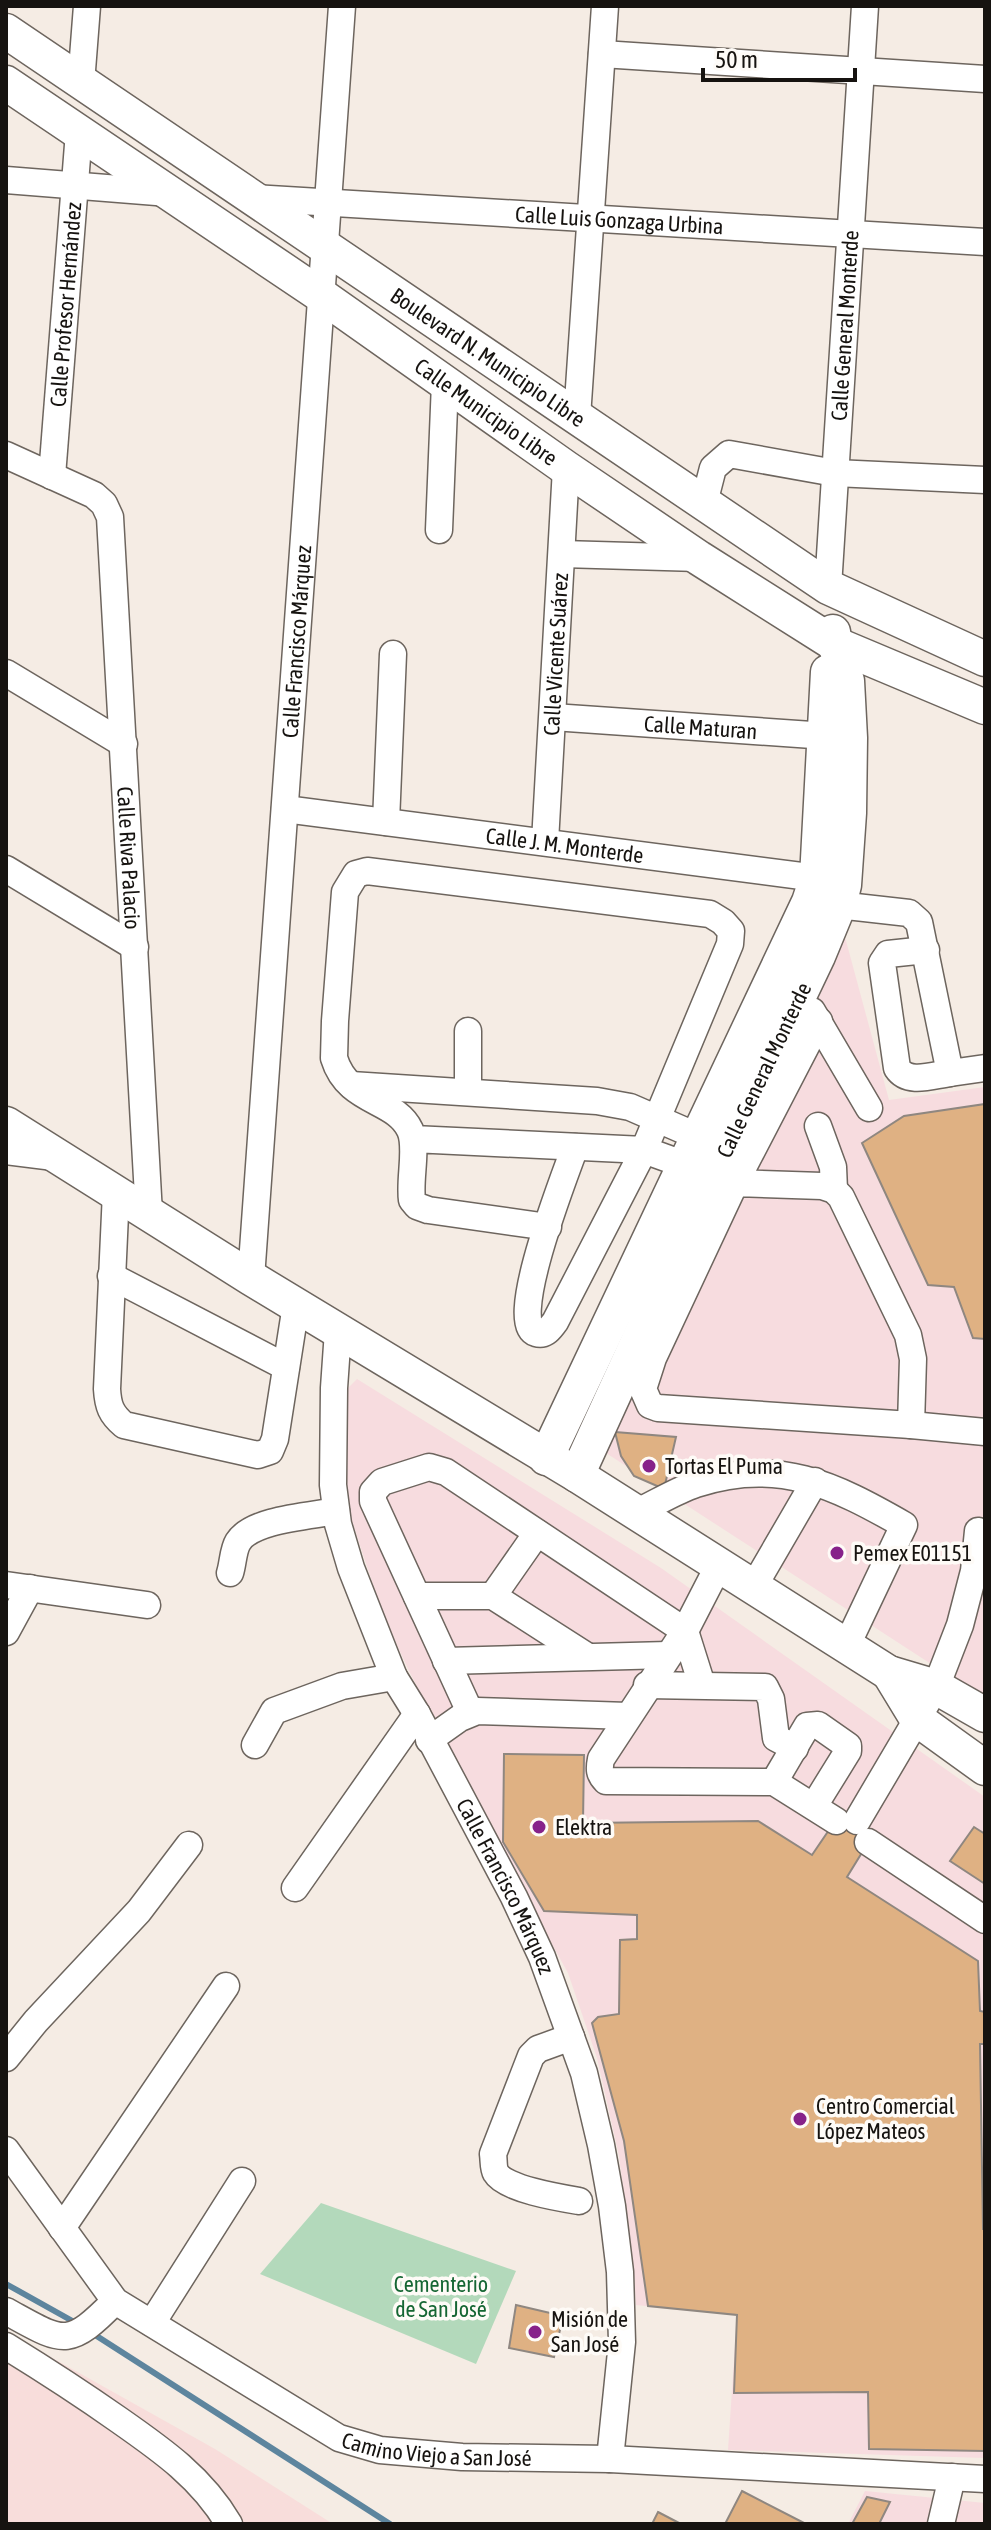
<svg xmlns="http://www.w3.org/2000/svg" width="991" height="2530" font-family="'Asap Condensed',sans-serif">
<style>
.commercial{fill:#f7dcdf}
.industrial{fill:#f8dddb}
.green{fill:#b3d9bb}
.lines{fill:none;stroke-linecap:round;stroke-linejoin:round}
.stream{stroke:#5d859e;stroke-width:6}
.building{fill:#dfb183;stroke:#8f8780;stroke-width:2}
.minor-casing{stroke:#6d655e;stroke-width:29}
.major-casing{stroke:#6d655e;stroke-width:37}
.minor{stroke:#fff;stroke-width:26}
.major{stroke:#fff;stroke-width:34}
.poi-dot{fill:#87228a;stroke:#fefbf7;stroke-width:3}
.labels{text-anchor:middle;stroke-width:7;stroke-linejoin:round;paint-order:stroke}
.street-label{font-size:22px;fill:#161310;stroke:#fefbf7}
.poi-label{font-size:22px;fill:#161310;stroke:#fefbf7;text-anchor:start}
.park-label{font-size:22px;fill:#156633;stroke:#fefbf7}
</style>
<rect width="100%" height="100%" fill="#f5ece4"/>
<!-- commercial -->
<path class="commercial" d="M845 937 889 1100 985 1087V1699L606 1453Z
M357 1379 661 1568 985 1797V2458L728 2450 737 2315 636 2305 634 2274 619 2156 597 2058 568 1973 515 1878 409 1671 383 1615 348 1509 339 1474 347 1389Z
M865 2491 985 2503V2524H848Z"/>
<!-- industrial -->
<path class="industrial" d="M6 2332 215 2449 333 2524H6Z"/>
<!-- green -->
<path class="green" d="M321 2203 516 2271 476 2364 260 2274Z"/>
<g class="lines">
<!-- stream -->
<path class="stream" d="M6 2284 76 2323
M92 2333 390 2524"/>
</g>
<!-- building -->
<path class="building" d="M985 1104V1339L973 1338 954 1287 928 1285 862 1143 904 1116Z
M615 1432 676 1437 664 1489 634 1476 621 1456Z
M504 1754 584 1755 583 1823 758 1821 812 1855 842 1811 874 1833 847 1877 978 1961 980 2011 985 2012V2044H980L983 2229H985V2451L869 2449 868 2392 734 2393 737 2315 648 2306 624 2141 592 2023 598 2017 619 2014 620 1940 637 1939V1915L544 1911 503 1842Z
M974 1827 985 1834V1884L950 1861Z
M516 2305 563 2316 554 2357 509 2348Z
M742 2491 806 2524H725Z
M867 2497 890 2502 879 2524H852Z
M658 2512 681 2524H652Z"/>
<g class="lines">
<defs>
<g id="minor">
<path d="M602 54 985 79"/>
<path d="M81 83 87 6"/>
<path d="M6 180 169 193"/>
<path id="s1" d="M252 198 985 242"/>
<path d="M577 417 605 6"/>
<path id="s2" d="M6 455 94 495 104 504 110 517 149 1214"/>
<path id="s3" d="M52 476 79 132"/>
<path d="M704 503 713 468 729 454 835 473 985 480"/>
<path d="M439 530 445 383"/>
<path d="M562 554 699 558"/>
<path id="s4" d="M828 587 865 6"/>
<path d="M6 673 124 744"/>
<path id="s5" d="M553 717 841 737"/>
<path id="s6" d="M285 809 817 878 832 882"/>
<path d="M386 822 393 654"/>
<path id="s7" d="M545 842 566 468"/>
<path d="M6 869 135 947"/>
<path d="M820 903 909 913 919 922 950 1073 985 1068"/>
<path d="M926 950 888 954 882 963 897 1068C908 1085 933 1075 950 1073"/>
<path d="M812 1011 869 1108"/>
<path d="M351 1085 597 1101 630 1107 715 1144"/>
<path d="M468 1091V1031"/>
<path d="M818 1126 833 1167 834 1190"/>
<path d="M413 1139 644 1150 730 944 731 931 723 922 710 914 367 871 356 874 345 892 335 1021 334 1058C348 1104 395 1098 410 1130 418 1147 409 1179 412 1200L417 1206 428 1210 548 1227"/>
<path d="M575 1147C566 1173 506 1323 536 1333 546 1336 550 1328 555 1322L644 1150 735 1183 822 1186 834 1190 841 1197 908 1335 913 1359 911 1425 658 1408 650 1405 643 1389 653 1358 735 1183 819 1021"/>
<path d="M6 1151 54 1157"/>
<path d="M116 1192 107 1389C108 1406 111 1414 124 1425L258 1455 270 1451 275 1439 296 1305"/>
<path d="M111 1276 286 1367"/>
<path id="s8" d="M251 1278 342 6"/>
<path id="s9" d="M338 1331 334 1388 333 1485 338 1524 351 1568 394 1677 417 1714 514 1897 542 1957 584 2073 601 2145 612 2206 620 2272 622 2342 610 2459"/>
<path d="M911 1425 985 1432"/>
<path d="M635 1513C655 1504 675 1491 696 1484 778 1457 834 1485 904 1525L847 1645"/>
<path d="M719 1565 685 1631 601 1759C599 1769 599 1774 606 1781L774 1782 836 1821"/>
<path d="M230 1573C233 1564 233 1550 238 1542 252 1519 311 1516 336 1511"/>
<path d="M6 1585 147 1605"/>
<path d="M754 1586 815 1481"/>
<path d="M417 1596H493L585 1655"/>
<path d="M493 1596 537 1533"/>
<path d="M6 1632 30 1588"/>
<path d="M446 1661 668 1655"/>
<path d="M647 1685 765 1687 771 1699 776 1738 795 1748"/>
<path d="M470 1712 373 1501V1492L382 1482 429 1467 446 1472 685 1631 702 1685"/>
<path d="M429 1740 460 1718 477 1711 628 1716"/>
<path d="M255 1745 274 1711 342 1686 394 1677"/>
<path d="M774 1782 807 1726 818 1725 848 1746V1751L814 1806"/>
<path d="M857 1821 936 1687 960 1625 974 1571 978 1531"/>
<path d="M868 1842 985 1920"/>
<path d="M295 1888 417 1714"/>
<path d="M571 2037 538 2049 531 2056 493 2154C494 2160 493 2168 496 2173 505 2189 561 2198 579 2201"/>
<path d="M6 2058 36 2021 139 1911 189 1845"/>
<path id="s10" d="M6 2150 115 2301 339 2438 380 2450 462 2457 610 2459 985 2479"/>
<path d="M62 2228 226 1986"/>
<path d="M6 2311C63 2342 67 2350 115 2301"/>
<path d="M152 2323 242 2181"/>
<path d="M6 2346C45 2370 82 2394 119 2420 162 2450 202 2478 229 2524"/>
<path d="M941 2524 952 2477"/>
</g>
<g id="major">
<path id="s11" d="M6 31 828 587 985 659"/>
<path id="s12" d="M6 83 322 296 566 468 699 558 835 644 985 707"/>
<path d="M6 1124 251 1278 577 1475 889 1673 936 1687 985 1715"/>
<path d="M546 1458 809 902 817 878 828 672"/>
<path id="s13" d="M577 1475 726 1149 818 956 839 905 844 885 849 813 850 738 847 681 835 644 833 632"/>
<path d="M889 1673 917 1719 985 1768"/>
</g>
</defs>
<!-- minor casing -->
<use href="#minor" class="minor-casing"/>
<!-- major casing -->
<use href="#major" class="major-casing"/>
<!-- minor -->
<use href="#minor" class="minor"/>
<!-- major -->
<use href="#major" class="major"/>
</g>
<!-- markers -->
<g class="poi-dot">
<circle cx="649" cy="1466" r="8"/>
<circle cx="837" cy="1553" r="8"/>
<circle cx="539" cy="1827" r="8"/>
<circle cx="800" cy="2119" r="8"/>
<circle cx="535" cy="2332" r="8"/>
</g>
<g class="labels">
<!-- street labels -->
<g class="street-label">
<text dy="8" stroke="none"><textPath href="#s1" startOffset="368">Calle Luis Gonzaga Urbina</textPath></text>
<text dy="8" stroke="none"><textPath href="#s3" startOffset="172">Calle Profesor Hernández</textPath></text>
<text dy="8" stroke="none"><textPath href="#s4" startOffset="262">Calle General Monterde</textPath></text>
<text dy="8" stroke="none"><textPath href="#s11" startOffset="582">Boulevard N. Municipio Libre</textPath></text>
<text dy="8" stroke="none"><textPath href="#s12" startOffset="582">Calle Municipio Libre</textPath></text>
<text dy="8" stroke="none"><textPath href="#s8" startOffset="638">Calle Francisco Márquez</textPath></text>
<text dy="8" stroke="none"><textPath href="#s7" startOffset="188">Calle Vicente Suárez</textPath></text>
<text dy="8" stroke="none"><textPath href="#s5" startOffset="148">Calle Maturan</textPath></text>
<text dy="8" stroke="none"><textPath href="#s6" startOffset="282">Calle J. M. Monterde</textPath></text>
<text dy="8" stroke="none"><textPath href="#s2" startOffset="466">Calle Riva Palacio</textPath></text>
<text dy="8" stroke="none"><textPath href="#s13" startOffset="446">Calle General Monterde</textPath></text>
<text dy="8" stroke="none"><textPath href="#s9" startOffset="594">Calle Francisco Márquez</textPath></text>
<text dy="8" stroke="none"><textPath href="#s10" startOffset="548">Camino Viejo a San José</textPath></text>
</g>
<!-- poi labels -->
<g class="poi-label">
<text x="665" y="1474">Tortas El Puma</text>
<text x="853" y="1561">Pemex E01151</text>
<text x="555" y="1835">Elektra</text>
<text x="816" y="2114">Centro Comercial<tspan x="816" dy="25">López Mateos</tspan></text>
<text x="551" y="2327">Misión de<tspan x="551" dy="25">San José</tspan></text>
</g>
<!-- park labels -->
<g class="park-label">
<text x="441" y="2292">Cementerio<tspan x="441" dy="25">de San José</tspan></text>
</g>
</g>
<!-- border -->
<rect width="991" height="2530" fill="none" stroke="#161310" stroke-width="16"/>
<!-- scale -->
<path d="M703 68v12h152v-12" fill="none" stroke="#161310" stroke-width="4"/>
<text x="715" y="68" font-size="24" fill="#161310" stroke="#fefbf7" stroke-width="6" paint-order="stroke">50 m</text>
</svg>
